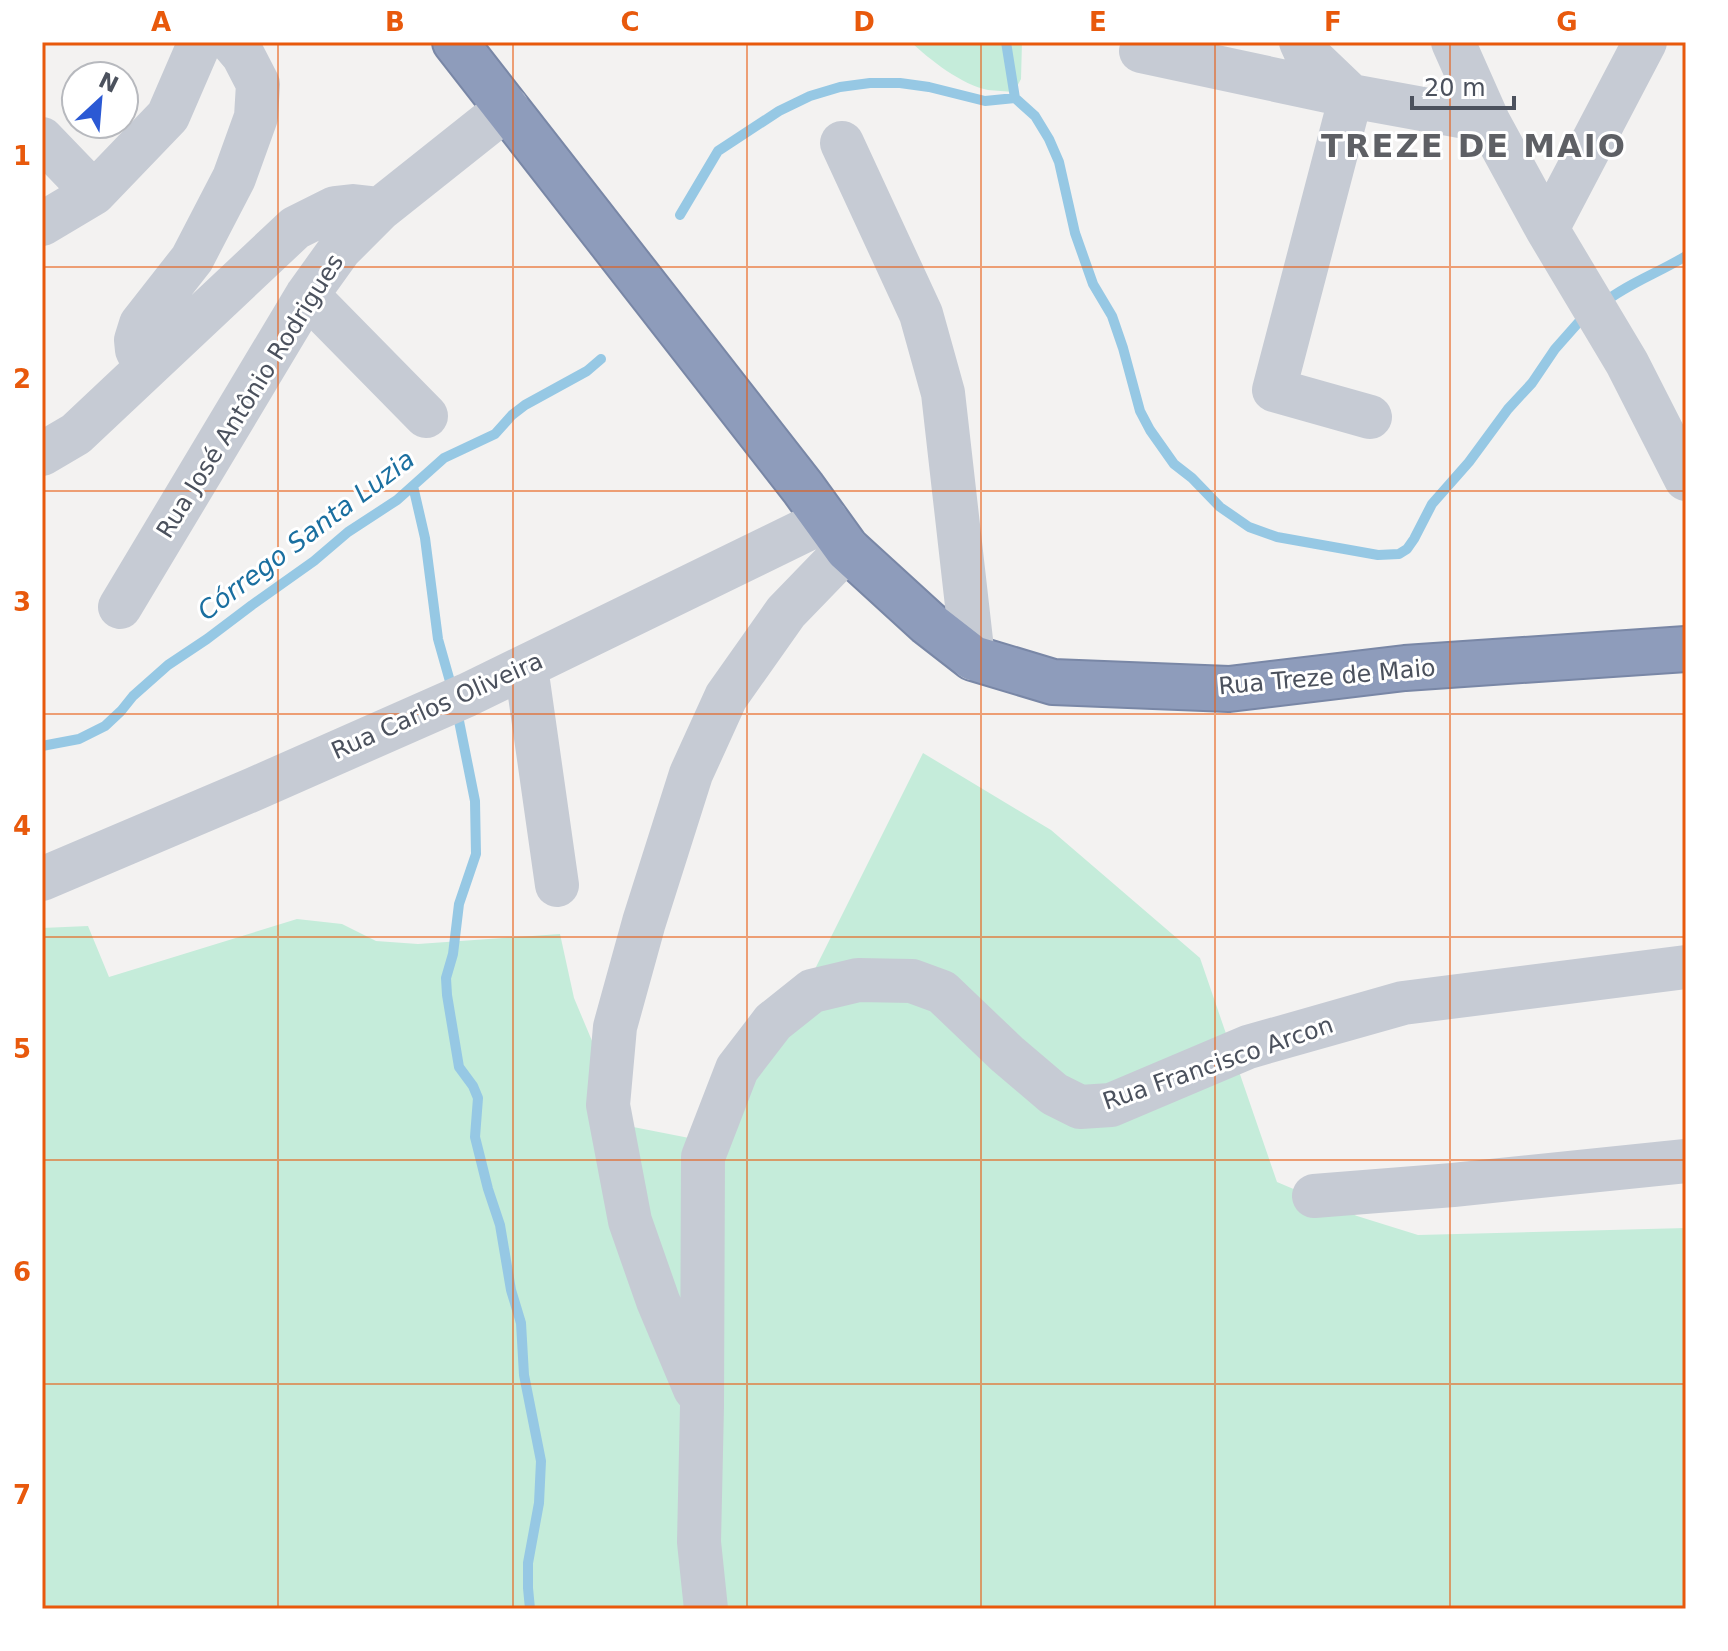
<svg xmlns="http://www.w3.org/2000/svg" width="1728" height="1651" font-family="'DejaVu Sans',sans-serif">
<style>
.green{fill:#c5ecda}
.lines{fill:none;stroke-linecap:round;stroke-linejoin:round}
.stream{stroke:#96c8e4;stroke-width:10}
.highway-casing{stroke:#7987a6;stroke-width:48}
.minor{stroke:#c6cbd4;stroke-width:44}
.highway{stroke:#8e9cbb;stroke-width:44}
.grid{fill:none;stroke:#e8590c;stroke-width:2;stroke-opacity:0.55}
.labels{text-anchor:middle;stroke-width:6;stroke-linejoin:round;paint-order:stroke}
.street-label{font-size:24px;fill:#4b515d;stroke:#fff}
.water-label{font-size:26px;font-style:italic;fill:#1a6fa0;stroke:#fff}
.district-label{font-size:32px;font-weight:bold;letter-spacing:2px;fill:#5e6065;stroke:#fff}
.neatline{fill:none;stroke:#e8590c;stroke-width:3}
.grid-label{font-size:26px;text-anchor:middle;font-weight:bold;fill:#e8590c}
</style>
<rect width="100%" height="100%" fill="#f3f2f1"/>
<!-- green -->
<path class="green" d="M911 42H1022L1021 79 1014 92C1005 91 996 91 988 90 962 85 930 60 911 42Z
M923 753 1051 830 1200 958 1277 1182 1357 1216 1418 1235 1686 1228V1609H42V928L88 926 109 977 297 919 342 924 376 941 418 944 560 934 574 998 608 1079 623 1125 730 1146 737 1086 807 985Z"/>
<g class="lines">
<!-- stream -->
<path class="stream" d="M1006 42 1015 98 1035 116 1049 139 1059 162 1075 233 1093 284 1112 316 1123 348 1140 411 1150 430 1174 464 1192 478 1220 507 1249 527 1277 537 1378 555 1399 554 1407 549 1414 539 1432 504 1469 462 1508 409 1532 383 1555 349 1578 323 1586 317
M680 215 718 151 779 111 810 96 840 87 870 83H900L929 87 985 101 1015 98
M1602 304C1627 284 1658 273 1686 256
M413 486 425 538 438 639 453 692
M457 711 475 801 476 854 459 904 453 954 446 978 447 995 459 1067 473 1086 478 1098 475 1137 488 1189 500 1225 511 1290 521 1323 524 1375 541 1461 539 1503 528 1563V1588L530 1609
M42 746 79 739 105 726 121 711 133 696 168 665 207 639 252 605 314 561 348 532 397 500 444 458 495 434 512 415 525 405 587 371 601 359"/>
<defs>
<path id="highway" d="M455 42 803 488 847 549 928 623 973 658 1053 682 1229 689 1405 668 1686 649"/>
</defs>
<!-- highway casing -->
<use href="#highway" class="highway-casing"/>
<!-- minor -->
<path class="minor" d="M1301 42 1306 53 1351 96 1488 121
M1453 42 1488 121 1547 229 1627 363 1686 479
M1141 51 1351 96 1274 390 1370 417
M42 139 94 193
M842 143 921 314 943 393 973 658
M42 224 94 193 168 116 200 42
M1547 229 1645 42
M307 295 426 416
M146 368 137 350 136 340 141 324 192 259 234 178 256 117 258 84 243 55 232 42
M42 454 76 434 295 228 335 208 353 206 380 209
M120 607 307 295 340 249 380 209 507 108
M526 667 557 885
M42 879 254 789 467 695 826 520
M1314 1196 1453 1185 1686 1161
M695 1389 658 1301 630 1221 608 1105 615 1027 644 922 691 774 726 697 786 612 847 549
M706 1609 699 1542 702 1406 703 1157 737 1069 773 1022 812 991 858 980 912 981 942 992 1007 1054 1054 1094 1080 1107 1111 1105 1248 1047 1403 1003 1686 967"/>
<!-- highway -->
<use href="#highway" class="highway"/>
</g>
<!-- grid -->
<path class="grid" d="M278 42V1609M513 42V1609M747 42V1609M981 42V1609M1215 42V1609M1450 42V1609M42 267H1686M42 491H1686M42 714H1686M42 937H1686M42 1160H1686M42 1384H1686"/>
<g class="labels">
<!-- street labels -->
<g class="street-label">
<text transform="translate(250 396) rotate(-58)" y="8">Rua José Antônio Rodrigues</text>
<text transform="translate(1327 677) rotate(-5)" y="8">Rua Treze de Maio</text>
<text transform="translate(437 706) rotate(-24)" y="8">Rua Carlos Oliveira</text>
<text transform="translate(1218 1063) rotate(-19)" y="8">Rua Francisco Arcon</text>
</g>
<!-- water labels -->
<g class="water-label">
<text transform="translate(306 535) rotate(-37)" y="9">Córrego Santa Luzia</text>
</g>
<!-- district labels -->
<g class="district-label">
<text x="1474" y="157">TREZE DE MAIO</text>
</g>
</g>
<!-- border -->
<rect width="1728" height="1651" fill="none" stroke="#ffffff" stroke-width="88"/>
<!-- north arrow -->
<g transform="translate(100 100) rotate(26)"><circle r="38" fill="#ffffff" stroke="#b7b9be" stroke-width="2"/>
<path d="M0-6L14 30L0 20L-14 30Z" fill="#2b59d4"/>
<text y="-12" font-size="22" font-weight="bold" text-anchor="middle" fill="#4b515d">N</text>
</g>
<!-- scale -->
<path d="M1412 96v12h102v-12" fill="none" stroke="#4b515d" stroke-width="4"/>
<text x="1424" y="96" font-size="24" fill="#4b515d" stroke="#ffffff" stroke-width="6" paint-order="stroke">20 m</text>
<rect x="44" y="44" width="1640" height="1563" class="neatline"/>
<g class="grid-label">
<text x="161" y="31">A</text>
<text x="395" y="31">B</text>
<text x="630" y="31">C</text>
<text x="864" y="31">D</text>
<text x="1098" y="31">E</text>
<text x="1333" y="31">F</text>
<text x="1567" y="31">G</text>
<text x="22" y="165">1</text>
<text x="22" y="388">2</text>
<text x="22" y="611">3</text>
<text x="22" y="835">4</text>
<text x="22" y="1058">5</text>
<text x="22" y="1281">6</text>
<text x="22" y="1504">7</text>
</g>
</svg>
